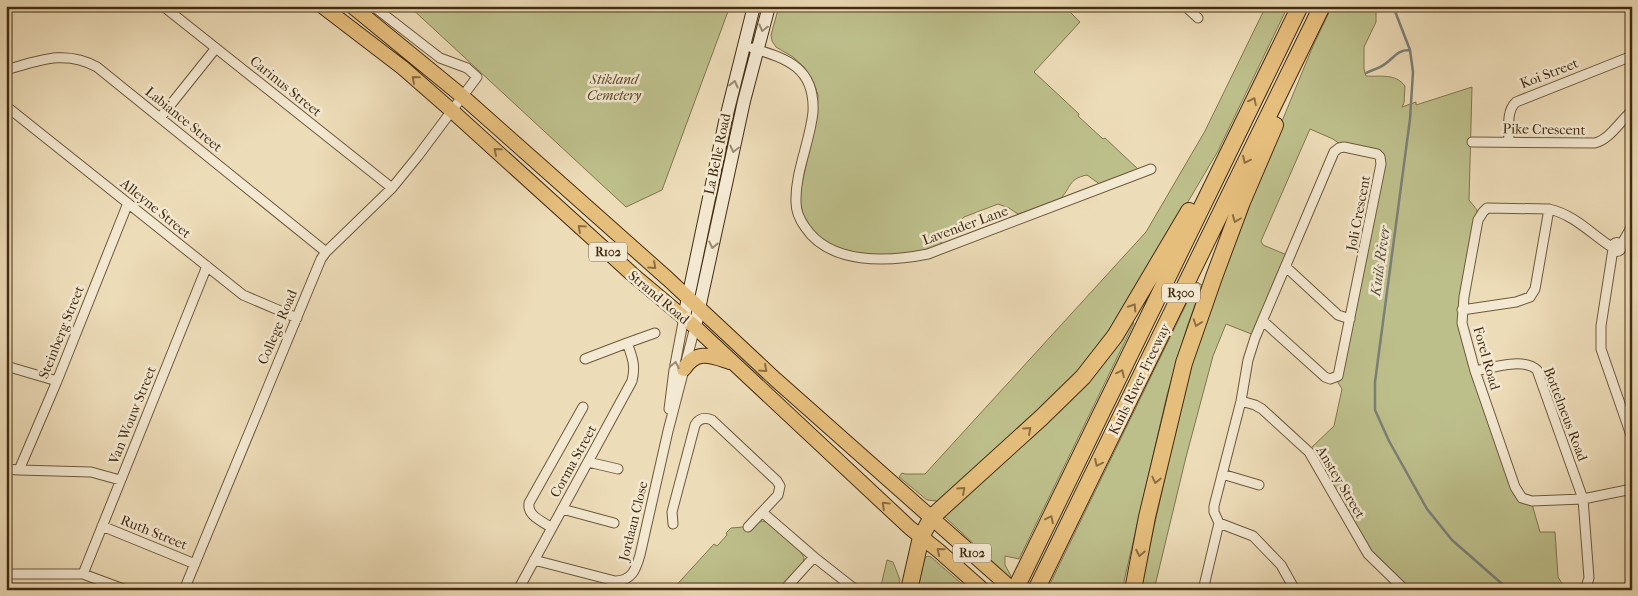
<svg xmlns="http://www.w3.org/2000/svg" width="1638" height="596" font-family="'IM FELL French Canon',serif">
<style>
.green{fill:#bdbf8b;stroke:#80764e}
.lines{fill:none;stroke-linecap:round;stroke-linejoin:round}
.stream{stroke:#7a8076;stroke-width:2.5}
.minor-casing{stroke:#6e583b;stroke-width:11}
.secondary-casing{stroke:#432c11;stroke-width:14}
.primary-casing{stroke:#432c11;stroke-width:16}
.motorway-casing{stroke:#432c11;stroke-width:18}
.minor{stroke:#f3e8d1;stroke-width:9}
.secondary{stroke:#f3e8d1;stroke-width:12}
.primary{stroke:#e6be7c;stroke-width:14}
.motorway{stroke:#e6be7c;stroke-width:16}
.oneway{stroke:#9b8a71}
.oneway2{stroke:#8c6e41}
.labels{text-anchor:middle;stroke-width:5;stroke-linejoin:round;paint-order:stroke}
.shield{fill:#f3e8d1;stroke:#78644b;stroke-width:1}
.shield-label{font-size:12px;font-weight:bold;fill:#432c11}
.street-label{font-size:14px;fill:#432c11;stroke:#f3e8d1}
.park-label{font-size:14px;font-style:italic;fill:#5b4929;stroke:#f3e8d1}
.water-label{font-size:15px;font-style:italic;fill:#5a4f3b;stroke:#f3e8d1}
</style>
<rect width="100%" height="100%" fill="#eddcb8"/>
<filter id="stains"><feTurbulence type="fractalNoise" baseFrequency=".004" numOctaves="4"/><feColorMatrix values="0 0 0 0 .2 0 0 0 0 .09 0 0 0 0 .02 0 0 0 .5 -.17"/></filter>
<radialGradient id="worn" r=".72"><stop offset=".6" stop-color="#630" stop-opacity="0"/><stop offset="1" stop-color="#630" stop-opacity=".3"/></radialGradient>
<!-- green -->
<path class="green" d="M409 6H730L662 190 626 207Z
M779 6H1064L1080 22 1034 72 1079 114 1078 116 1103 139 1105 138 1139 170 1101 185 1087 175C1067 179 1072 188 1059 200 1053 205 1027 211 1018 214L1009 208 998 204 964 217 945 237 938 247 929 251 893 255H872L852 252 831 245 815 235 803 217 800 203 801 188 817 116 818 95 814 83 804 67 793 57 776 47 772 41 771 35Z
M1266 6H1288L1218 151 1108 337 1042 411 965 476 937 501 927 500 899 477 902 473 905 474H925L1146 232 1205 131Z
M1332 6H1376V22L1364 47V69L1366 76C1381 77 1395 73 1405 86L1404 103 1402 107 1416 102V105L1472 87 1469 200 1477 210 1459 310 1458 320 1471 374 1515 494 1532 504 1540 532H1555L1558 577 1566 590H1412L1371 550 1311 448 1334 426 1342 389 1337 381 1385 161 1340 144 1333 139 1310 129 1261 241 1263 245 1287 255 1254 335 1226 324 1213 356 1186 457 1154 590H1140L1189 370 1252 194 1313 46Z
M1197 282 1202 285 1187 327 1167 395 1122 590H1057L1049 586Z
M1130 322 1134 323 1019 559 1005 556V565L1011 576 1010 578 944 516Z
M762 521 769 523 801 552 804 558 803 565 779 590H672L714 544 717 546 727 535 726 533 731 528 743 527 749 532 756 524Z
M928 556 931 557 969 590H918L924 558Z
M887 560 893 562 900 580 897 590H880Z"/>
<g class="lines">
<!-- stream -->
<path class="stream" d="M1393 6 1410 50 1413 72 1410 119 1375 382V410L1389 441 1427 509 1452 540 1509 590
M1366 73C1372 70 1380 68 1385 64 1394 58 1397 50 1409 50"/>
<defs>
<path id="minor" d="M163 6 392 188
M1185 6 1198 18
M752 48C788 59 815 68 813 112 810 142 795 172 796 202 796 211 800 220 805 227 830 265 888 262 928 254L1151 169
M6 70C38 61 65 49 97 67L326 252
M6 106 243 295 297 318
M160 118 216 48
M1472 142 1595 143C1610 139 1620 121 1632 111
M1509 142C1509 129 1506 111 1516 102L1632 56
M1612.5 247a4.5 4.5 0 1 1 9 0a4.5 4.5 0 1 1-9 0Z
M1621 245 1632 226
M1613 248C1591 234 1575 215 1549 209L1487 208 1483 212 1478 220 1464 297 1462 323 1475 371 1515 487 1522 498 1532 501 1583 499 1632 489
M1613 249 1601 326V349L1632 438
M1286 267 1338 315 1350 319
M1462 310 1516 302 1530 297 1535 289 1549 209
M627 343 655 333
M6 366 57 381
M1475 371C1491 368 1524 357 1537 370L1583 499 1589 578 1585 590
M1241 401 1255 405 1262 409 1309 452 1368 554 1405 590
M669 409 674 370 684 317
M588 462 618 469
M6 469 19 470 91 472 120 480
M19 470 57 381 128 203
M1222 474 1259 485
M562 509 614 523
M762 512 814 557 856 590
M1219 523 1253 536 1281 565 1295 590
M673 524 672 512 695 425C699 418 705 417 712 420L777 481 780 486 778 495 748 527
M102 526 195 564
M552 528C542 521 527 516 529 503L583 407
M534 560 615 581C632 581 636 569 640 555L668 431 695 327
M6 574H83L126 590
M83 574 207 266
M184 590 321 259 326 252 392 188 418 156 477 77 467 68 440 58 373 6
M518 590 632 381C636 366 632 356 627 343L585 359
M784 590 814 557
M1203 590 1219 523 1214 512V506L1241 401 1248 360 1255 338 1334 152 1339 148 1344 147 1377 154 1380 157 1381 164 1338 376 1330 379 1325 377 1263 321"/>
<path id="secondary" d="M684 317 725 122 754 6
M695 327 744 101 769 6"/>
<path id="primary" d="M322 6 403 68 451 110 632 274 695 327 910 528 939 551 983 590
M352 6 462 96 542 167 668 279 775 379 1013 590
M684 369C697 349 711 356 730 362"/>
<path id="motorway" d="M909 590 921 537 932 517 1041 418 1083 377 1115 336 1189 211
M1015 590 1300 6
M1036 590 1322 6
M1133 590 1147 517 1184 363 1214 277 1242 202 1275 125"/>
</defs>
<!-- minor casing -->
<use href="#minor" class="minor-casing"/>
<!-- secondary casing -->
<use href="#secondary" class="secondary-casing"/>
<!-- primary casing -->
<use href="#primary" class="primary-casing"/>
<!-- motorway casing -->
<use href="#motorway" class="motorway-casing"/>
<!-- minor -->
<use href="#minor" class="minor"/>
<!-- secondary -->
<use href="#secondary" class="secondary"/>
<!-- primary -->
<use href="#primary" class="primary"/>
<!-- motorway -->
<use href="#motorway" class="motorway"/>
</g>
<!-- one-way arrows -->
<defs><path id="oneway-chevron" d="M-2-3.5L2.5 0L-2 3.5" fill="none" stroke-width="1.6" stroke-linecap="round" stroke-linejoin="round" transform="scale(1.25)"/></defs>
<g class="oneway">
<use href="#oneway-chevron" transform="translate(763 28) rotate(104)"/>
<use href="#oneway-chevron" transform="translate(734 84) rotate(-76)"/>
<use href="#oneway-chevron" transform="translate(734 149) rotate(103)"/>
<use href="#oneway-chevron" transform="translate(713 245) rotate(102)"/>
<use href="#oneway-chevron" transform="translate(675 365) rotate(-79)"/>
</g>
<g class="oneway2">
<use href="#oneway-chevron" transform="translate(415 79) rotate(-139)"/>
<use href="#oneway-chevron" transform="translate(1253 101) rotate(-64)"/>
<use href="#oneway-chevron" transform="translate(497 151) rotate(-139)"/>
<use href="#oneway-chevron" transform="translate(1246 160) rotate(116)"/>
<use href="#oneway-chevron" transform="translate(1236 219) rotate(111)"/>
<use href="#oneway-chevron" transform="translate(581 228) rotate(-138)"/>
<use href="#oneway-chevron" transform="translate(653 266) rotate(42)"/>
<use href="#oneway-chevron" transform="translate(1133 307) rotate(-58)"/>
<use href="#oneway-chevron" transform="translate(1197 323) rotate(109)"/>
<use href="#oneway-chevron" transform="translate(764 369) rotate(42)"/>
<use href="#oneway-chevron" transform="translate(1121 373) rotate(-64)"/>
<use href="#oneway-chevron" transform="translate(1028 430) rotate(-42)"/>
<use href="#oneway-chevron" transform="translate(1098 463) rotate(116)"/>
<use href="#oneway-chevron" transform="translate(1156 480) rotate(103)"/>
<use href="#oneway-chevron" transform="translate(962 490) rotate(-42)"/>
<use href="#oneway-chevron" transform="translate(885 505) rotate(-137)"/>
<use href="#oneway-chevron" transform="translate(1050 519) rotate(-64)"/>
<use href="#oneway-chevron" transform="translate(940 551) rotate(-140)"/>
<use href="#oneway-chevron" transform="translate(1140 553) rotate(101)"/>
</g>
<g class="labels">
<!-- shield labels -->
<g class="shield">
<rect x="589" y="242.5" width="38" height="19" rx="4"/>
<rect x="1162" y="283.5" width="38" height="19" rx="4"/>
<rect x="953" y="543.5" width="38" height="19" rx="4"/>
</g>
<g class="shield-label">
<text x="608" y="256">R102</text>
<text x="1181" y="297">R300</text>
<text x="972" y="557">R102</text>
</g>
<!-- street labels -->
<g class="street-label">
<text transform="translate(1549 73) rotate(-21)" y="5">Koi Street</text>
<text transform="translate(286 86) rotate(39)" y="5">Carinus Street</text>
<text transform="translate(184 119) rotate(39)" y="5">Labiance Street</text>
<text transform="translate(1544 129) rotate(1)" y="5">Pike Crescent</text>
<text transform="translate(717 154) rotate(-78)" y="5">La Belle Road</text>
<text transform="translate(156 208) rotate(39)" y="5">Alleyne Street</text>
<text transform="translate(1358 213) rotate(-79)" y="5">Joli Crescent</text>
<text transform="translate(965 225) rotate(-20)" y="5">Lavender Lane</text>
<text transform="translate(659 297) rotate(40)" y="5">Strand Road</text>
<text transform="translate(277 327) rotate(-67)" y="5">College Road</text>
<text transform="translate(61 332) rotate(-68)" y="5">Steinberg Street</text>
<text transform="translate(1487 358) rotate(74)" y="5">Forel Road</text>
<text transform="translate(1139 379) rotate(-64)" y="5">Kuils River Freeway</text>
<text transform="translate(1566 414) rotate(69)" y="5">Bottelneus Road</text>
<text transform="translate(132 415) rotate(-68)" y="5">Van Wouw Street</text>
<text transform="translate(573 461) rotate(-61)" y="5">Corma Street</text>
<text transform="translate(1341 482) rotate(59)" y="5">Anstey Street</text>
<text transform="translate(633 521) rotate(-76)" y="5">Jordaan Close</text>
<text transform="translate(154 532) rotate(22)" y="5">Ruth Street</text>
</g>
<!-- park labels -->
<g class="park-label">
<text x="614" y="84">Stikland<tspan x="614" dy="16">Cemetery</tspan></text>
</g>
<!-- water labels -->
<g class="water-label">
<text transform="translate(1380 261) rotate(-82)" y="5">Kuils River</text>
</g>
</g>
<!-- margin -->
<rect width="1638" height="596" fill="none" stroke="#eddcb8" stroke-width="25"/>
<rect x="8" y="8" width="1623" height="581" fill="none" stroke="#432c11" stroke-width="2.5"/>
<rect x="12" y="12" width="1613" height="571" fill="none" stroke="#432c11"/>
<rect width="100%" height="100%" filter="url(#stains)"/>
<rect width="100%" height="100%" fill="url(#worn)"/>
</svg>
